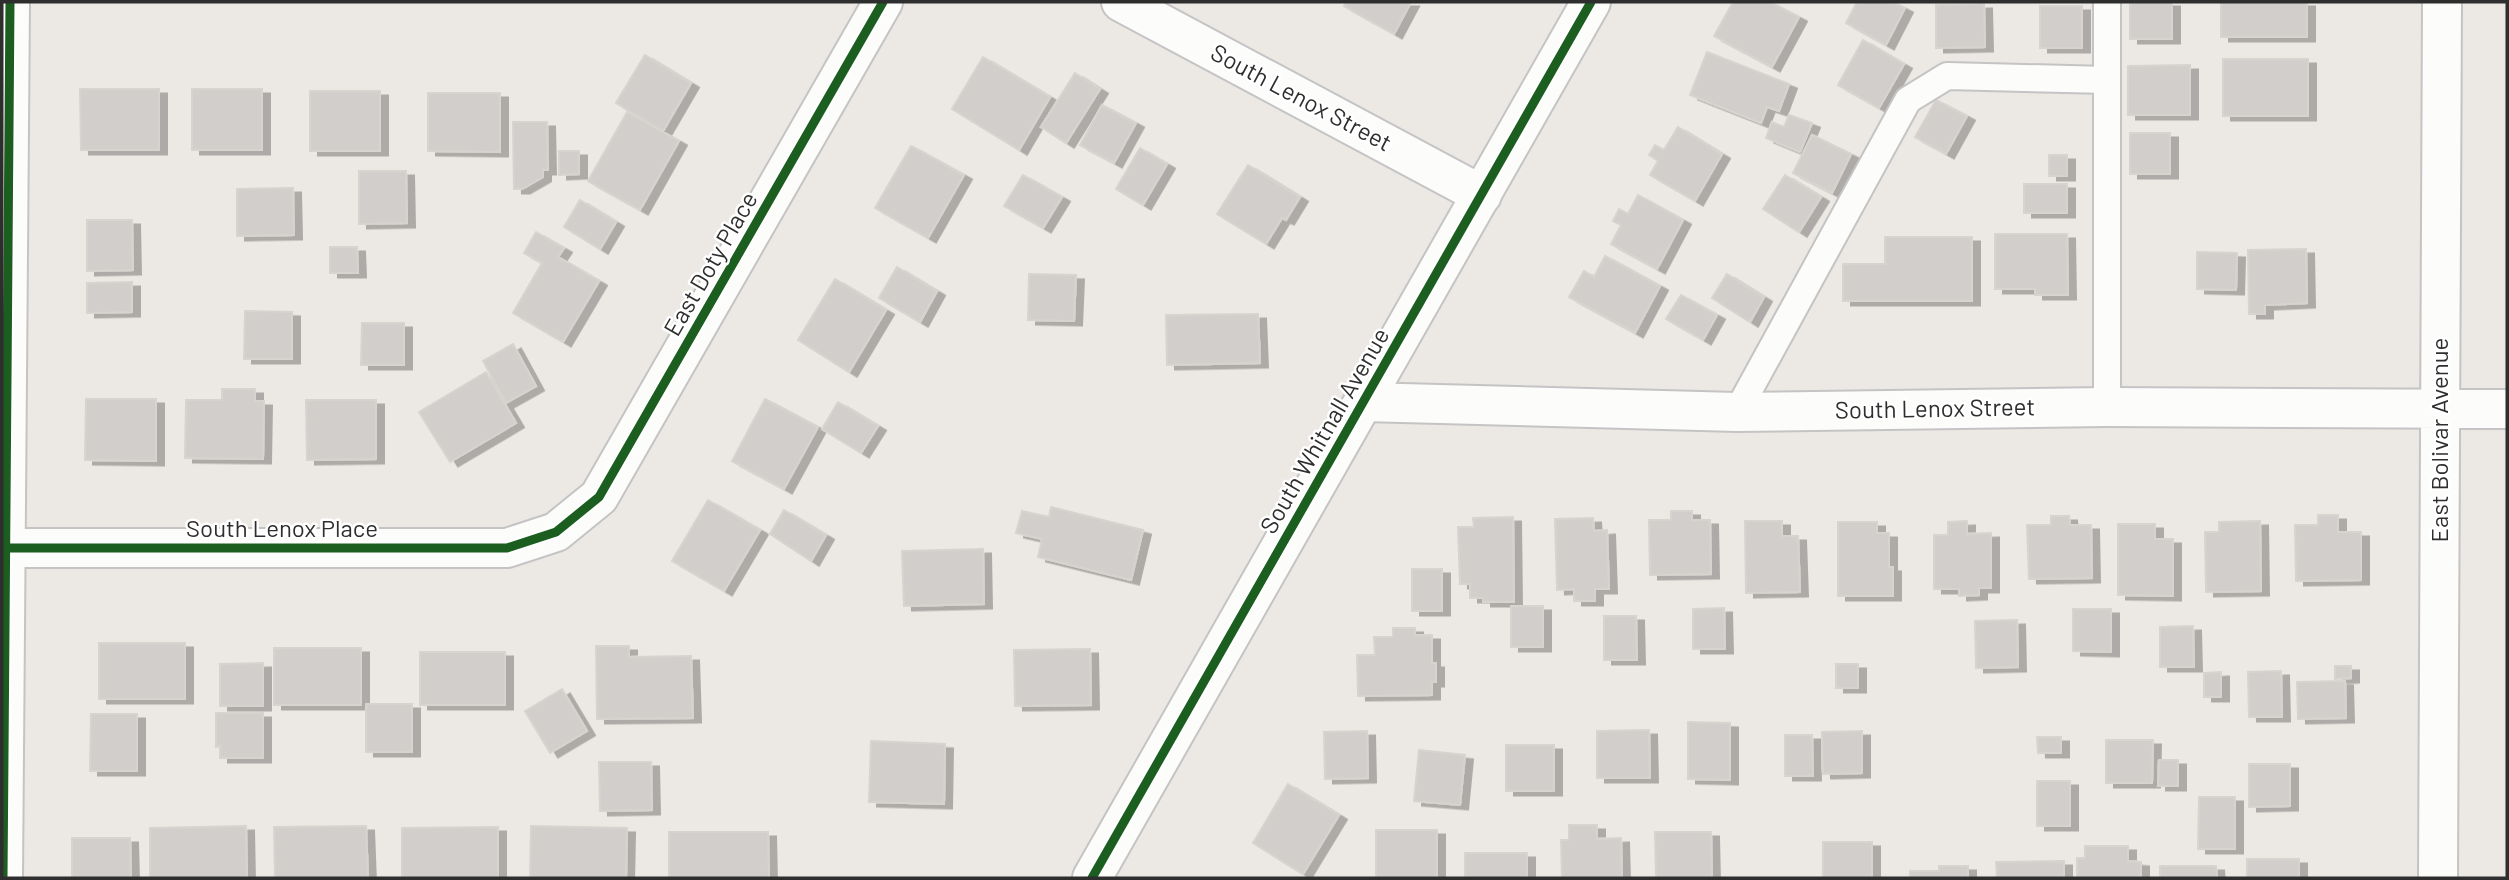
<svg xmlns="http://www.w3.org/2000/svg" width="2509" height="880" font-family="Barlow,sans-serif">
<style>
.building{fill:#d1cecb;stroke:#d7d4d0;stroke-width:2;filter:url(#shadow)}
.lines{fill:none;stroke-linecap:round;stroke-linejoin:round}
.lane-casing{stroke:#c5c4c5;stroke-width:30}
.street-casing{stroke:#c5c4c5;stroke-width:42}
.secondary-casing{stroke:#c5c4c5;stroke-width:42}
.lane{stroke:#fcfcfb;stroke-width:26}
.street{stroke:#fcfcfb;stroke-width:38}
.secondary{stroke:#fcfcfb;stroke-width:38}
.cycleway-casing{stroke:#fff;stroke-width:13}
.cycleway{stroke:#1b5e20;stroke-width:9}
.labels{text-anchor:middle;stroke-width:5;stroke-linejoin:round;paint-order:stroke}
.street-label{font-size:24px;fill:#2e2e2e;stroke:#fff}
</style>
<defs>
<filter id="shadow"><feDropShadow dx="8" dy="4.5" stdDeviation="0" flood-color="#0004"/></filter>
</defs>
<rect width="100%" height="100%" fill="#ece8e4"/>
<!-- building -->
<path class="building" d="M1346 2H1411L1394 34 1344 6Z
M1733 2H1770L1799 17 1772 67 1714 36Z
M1857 2H1893L1905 8 1886 45 1846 23Z
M2130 2H2172V39H2130Z
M2221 2H2307V37H2221Z
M1984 4 1985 47 1936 48V5Z
M2040 6H2082V48H2040Z
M1863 40 1904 64 1879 108 1838 85Z
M1707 52 1789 84 1779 111 1767 107 1761 123 1690 95Z
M645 55 691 83 663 131 616 103Z
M983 57 1050 97 1019 150 952 109Z
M2223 59H2308V116H2223Z
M2190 65V115H2128V66Z
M1075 73 1100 89 1066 143 1041 127Z
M80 89H159V150H81Z
M192 89H262V150H192Z
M310 91H380V151H310Z
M428 93H500V152L428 151Z
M1936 100 1967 116 1946 154 1915 137Z
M1102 105 1136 123 1114 163 1080 145Z
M627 112 679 141 640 210 588 181Z
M1789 115 1812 123 1800 152 1766 138 1772 122 1784 127Z
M513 122H547L548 170H543V177L522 189H514Z
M1678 127 1722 154 1695 201 1650 175 1658 161 1649 155 1655 145 1664 150Z
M2130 133H2170V174H2130Z
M1812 135 1851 154 1832 193 1793 173Z
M911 146 964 175 928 238 875 208Z
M1140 148 1167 164 1143 205 1116 189Z
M559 151H579V174L559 175Z
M2049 155H2067V176H2049Z
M1248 165 1300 197 1286 220 1282 218 1266 244 1217 214Z
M359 171H406L407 223 359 224Z
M1023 175 1062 197 1043 228 1004 206Z
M1785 175 1821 197 1799 232 1763 209Z
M2024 184H2067V213H2024Z
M293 188 294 235 237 236V189Z
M1638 195 1683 220 1657 269 1611 244 1621 225 1613 221 1619 209 1628 214Z
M580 200 616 222 600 249 564 227Z
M87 220H132L133 270 87 271Z
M536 232 564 248 558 257 599 281 563 342 513 313 542 263 524 253Z
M1995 234H2067L2068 295H2035V289H1995Z
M1885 237H1972V301H1843V264H1885Z
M330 247H357L358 273H330Z
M2306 249 2307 303 2265 305V314H2249L2248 250Z
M2197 252 2237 253 2236 290 2197 289Z
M1605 256 1660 286 1635 333 1569 297 1584 271 1594 277Z
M897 267 937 291 920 322 879 298Z
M1029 274 1076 275 1074 321 1028 320Z
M1727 274 1764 297 1750 322 1712 298Z
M835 279 886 310 849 372 798 340Z
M132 282V312L87 313V283Z
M1681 295 1717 315 1703 340 1666 319Z
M245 311 292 312V359H244Z
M1258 314 1260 363 1167 365 1166 315Z
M362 323H404V365H361Z
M513 344 536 386 506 403 483 361Z
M486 372 516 423 450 462 419 412Z
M222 389H255V401H264L263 459 185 458 186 400H222Z
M86 399H156V461L85 460Z
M765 399 818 427 784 489 732 461Z
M306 400H376V459L307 460Z
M838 402 878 426 861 453 822 429Z
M708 500 760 530 724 591 672 561Z
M1051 507 1143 530 1131 580 1038 557 1042 539 1016 533 1022 511 1049 517Z
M784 510 826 535 811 561 770 534Z
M1671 511H1692V520H1710L1711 574 1650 575 1649 520H1671Z
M2318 515H2338V532H2361V580L2296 581 2295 525H2318Z
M2051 516H2069L2070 525H2091L2092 578 2029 579 2027 525H2051Z
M1513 517 1514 602H1483V598H1470V584H1460L1458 527H1474L1473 518Z
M1593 518 1594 531 1607 530 1609 589H1595V601H1574V589L1557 590 1555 519Z
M1745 521H1782V536H1798L1800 592 1746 593Z
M1967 521V534L1991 533V588H1979V595L1959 596V589H1934V535H1948V522Z
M2260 521 2261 591 2206 592 2205 532H2219V522Z
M1838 522H1877V533H1889V567H1893V596H1838Z
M2118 524H2155V539H2173V596L2118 595Z
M983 549 984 604 904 606 902 551Z
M1412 569H1442V611H1412Z
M1511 606H1543V647H1511Z
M1724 608 1725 649H1693V609Z
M2073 609H2111V652L2073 651Z
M1604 616H1636L1637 660H1604Z
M2017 620 2018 667 1976 668 1975 621Z
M2193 626 2194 667H2160V627Z
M1393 628H1415V635H1432V663H1436V682H1432V695L1358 696 1357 655H1375L1374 637H1393Z
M99 643H185V699H99Z
M596 646H629V657L691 656 693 718 597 719Z
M274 648H361V705H274Z
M1090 649 1091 705 1015 706 1014 650Z
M420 652H505V705H420Z
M263 663V706H220V664Z
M1836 664H1858V688H1836Z
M2335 666H2351V678L2335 679Z
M2281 671 2282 717H2249L2248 672Z
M2221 672V697H2204V673Z
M2345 681 2346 718 2298 719 2297 682Z
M562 689 587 731 550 753 525 711Z
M366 704H412V752H366Z
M216 713H263V758H220V746L216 747Z
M91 714H137V771H90Z
M1688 722 1730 723V780L1688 779Z
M1649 730 1650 778H1597V731Z
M1367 731 1368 778 1325 779 1324 732Z
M1862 731V773L1823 774 1822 732Z
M1785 735H1812L1813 776H1785Z
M2037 737H2061V753H2038Z
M2106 740H2153L2152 783H2106Z
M871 741 945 744 944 804 869 802Z
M1506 745H1554V791H1506Z
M1419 750 1465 755 1460 805 1414 801Z
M2159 760H2178V786H2158Z
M599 762H651L652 810 600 811Z
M2249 764H2290V806L2249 807Z
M2037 781H2070V826H2037Z
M1288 784 1339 815 1303 874 1253 843Z
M2199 797H2235V849H2198Z
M1569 825H1597V839L1621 838 1622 878H1562L1561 840H1569Z
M246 826 247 878H150V828Z
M366 826 368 878H275L274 827Z
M531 826 627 828 626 878H530Z
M498 827V878H402V828Z
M1376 830H1437V878H1376Z
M669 832H768L769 878H669Z
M1655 832H1711L1712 878H1656Z
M72 838H130L131 878H72Z
M1823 842H1872V878H1823Z
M2085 846H2128V861L2141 862V878H2077V858H2085Z
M1465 853H1527V878H1465Z
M2247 859H2299V878H2247Z
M2064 861V878H1997L1996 862Z
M1939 866H1968V878H1910V871H1939Z
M2160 866H2216L2217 878H2160Z"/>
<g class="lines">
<defs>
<path id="lane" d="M2107 2V407
M1737 412 1908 100 1947 76 2107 80"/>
<path id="street" d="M1121 2 1482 195
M1363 402 1737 412 2107 407 2507 409
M6 548H507L556 532 599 497 883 2
M3 878 10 2
M2438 878 2442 2"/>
<path id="secondary" d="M1092 878 1591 2"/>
</defs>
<!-- lane casing -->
<use href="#lane" class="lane-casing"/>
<!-- street casing -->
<use href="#street" class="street-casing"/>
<!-- secondary casing -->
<use href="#secondary" class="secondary-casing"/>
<!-- lane -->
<use href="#lane" class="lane"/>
<!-- street -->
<use href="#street" class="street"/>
<!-- secondary -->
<use href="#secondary" class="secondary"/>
<defs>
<path id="cycleway" d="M6 548H507L556 532 599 497 883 2
M3 878 10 2
M1092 878 1591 2"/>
</defs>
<!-- cycleway casing -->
<use href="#cycleway" class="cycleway-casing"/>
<!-- cycleway -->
<use href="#cycleway" class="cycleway"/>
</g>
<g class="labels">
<!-- street labels -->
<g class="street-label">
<text transform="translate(1301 98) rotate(28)" y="8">South Lenox Street</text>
<text transform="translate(711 264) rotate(-60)" y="8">East Doty Place</text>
<text transform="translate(1935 409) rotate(-1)" y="8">South Lenox Street</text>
<text transform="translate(1325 431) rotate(-60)" y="8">South Whitnall Avenue</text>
<text transform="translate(2440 440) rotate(-90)" y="8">East Bolivar Avenue</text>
<text x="282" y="537">South Lenox Place</text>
</g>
</g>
<!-- border -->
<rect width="2509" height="880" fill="none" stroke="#2e2e2e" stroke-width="7"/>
</svg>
